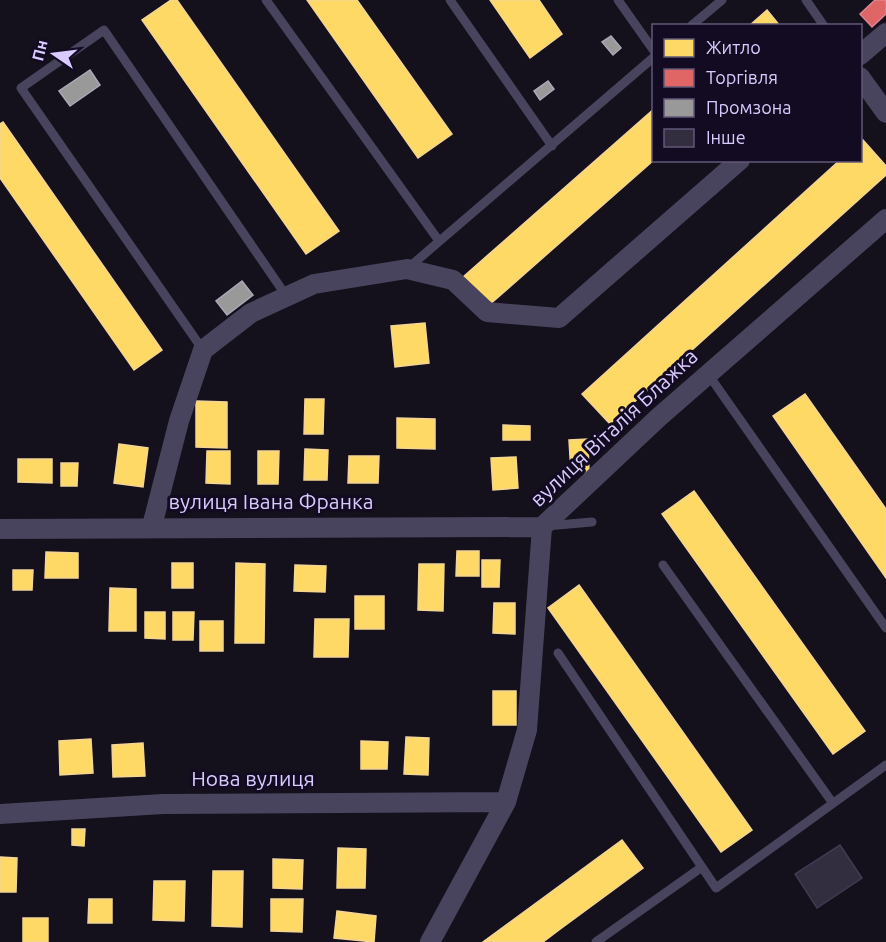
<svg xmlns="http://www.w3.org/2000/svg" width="886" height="942" font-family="Ubuntu,sans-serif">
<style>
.homes{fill:#ffd966;stroke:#f4d594;stroke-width:1.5}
.shops{fill:#e06666;stroke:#de8494;stroke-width:1.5}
.industry{fill:#999;stroke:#aca8b8;stroke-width:1.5}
.building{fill:#332e3f;stroke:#423a51;stroke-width:1.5}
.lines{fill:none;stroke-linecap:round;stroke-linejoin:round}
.lane{stroke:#49445d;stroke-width:9}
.street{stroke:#49445d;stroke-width:20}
.labels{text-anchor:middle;stroke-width:6;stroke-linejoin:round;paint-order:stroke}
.street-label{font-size:21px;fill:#d9cbff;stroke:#120b21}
</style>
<rect width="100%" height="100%" fill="#14101c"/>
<!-- homes -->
<path class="homes" d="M171 0H177L339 231 306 254 142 20Z
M307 0H357L452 134 418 158Z
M490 0H539L562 34 530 58Z
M767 10 780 26H749Z
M654 109V160L488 306 463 277Z
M3 122 162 350 134 370 0 178V124Z
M863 140 886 166V175L610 424 582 394 840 160H860Z
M425 323 429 363 395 367 391 326Z
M805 394 886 509V578L773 416Z
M305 399H324L323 434H304Z
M196 401 227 402V448L196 447Z
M397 418 435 419V449L397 448Z
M503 425 530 426V440H503Z
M588 439 589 473H571L569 440Z
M119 444 148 448 143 487 114 483Z
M305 449 328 450 327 480H304Z
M207 451H230V484L206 483Z
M258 451H279L278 484H258Z
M349 456H379L378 483H348Z
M516 457 518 488 493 490 491 458Z
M18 459H52V483L18 482Z
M61 463H78L77 486H61Z
M694 491 865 731 833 754 662 514Z
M457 551H479V576H456Z
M46 552 78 553V578H45Z
M482 560H500L499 587H482Z
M172 563H193V588H172Z
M236 563 265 564 264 643H235Z
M419 564H444L443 611 418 610Z
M295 565 326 566 325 592 294 591Z
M13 570H33L32 590H13Z
M579 585 752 830 721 852 548 608Z
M110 588 136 589V631H109Z
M355 596H384V629H355Z
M494 603H515V634L493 633Z
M145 612H165V639L145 638Z
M173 612H194L193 640H173Z
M315 619H349L348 657H314Z
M200 621H223V651H200Z
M493 691H516V725H493Z
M406 737 429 738 428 775 404 774Z
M91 739 93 773 60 775 59 741Z
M361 741 388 742 387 769H361Z
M143 743 145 776 113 777 112 745Z
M72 829H85L84 846 72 845Z
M622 840 643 868 559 930 543 942H483Z
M338 848 366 849 365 888H337Z
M0 857 17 858 16 892H0Z
M273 859 303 860 302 889 273 888Z
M213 871H243L242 927 212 926Z
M154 881H185L184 921 153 920Z
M89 899H112V923H88Z
M271 899H303L302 932 271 931Z
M337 911 376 916 374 942 334 938Z
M23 918H48V942H23Z"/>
<!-- shops -->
<path class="shops" d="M875 0H886V14L872 27 860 14Z"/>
<!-- industry -->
<path class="industry" d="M611 36 621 48 613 55 602 42Z
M90 70 100 85 70 106 59 91Z
M548 81 554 89 540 100 534 91Z
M242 281 253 295 227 315 216 301Z"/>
<!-- building -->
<path class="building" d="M840 845 862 878 817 908 795 874Z"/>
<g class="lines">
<!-- lane -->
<path class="lane" d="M266 0 439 241
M450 0 552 146
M618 0 654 51
M806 0 824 26
M691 26 722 0
M407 269 654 57
M203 350 21 88 104 30 287 297
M708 374 886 628
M546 526 592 522
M663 565 832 802
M558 653 716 888 886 765
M596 942 702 867"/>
<!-- street -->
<path class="street" d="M860 55 886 33
M860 77 886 113
M152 526 179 421 203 350 251 313 314 284 407 269 453 280 487 312 559 318 740 160
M0 529 542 527
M0 814 163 804 506 802
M430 942 506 802 527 730 542 527 659 417 886 219"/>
</g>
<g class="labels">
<!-- street labels -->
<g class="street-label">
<text transform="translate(614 428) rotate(-43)" y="7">вулиця Віталія Блажка</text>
<text x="271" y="509">вулиця Івана Франка</text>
<text x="253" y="786">Нова вулиця</text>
</g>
</g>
<!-- legend -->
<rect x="652" y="24" width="210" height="138" fill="#120b21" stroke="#62587a" stroke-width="1.5"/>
<rect x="664" y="39" width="30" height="18" fill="#ffd966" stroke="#62587a" stroke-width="1.5"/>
<text x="706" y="54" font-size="18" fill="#d9cbff">Житло</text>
<rect x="664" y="69" width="30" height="18" fill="#e06666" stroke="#62587a" stroke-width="1.5"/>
<text x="706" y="84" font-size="18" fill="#d9cbff">Торгівля</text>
<rect x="664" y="99" width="30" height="18" fill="#999999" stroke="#62587a" stroke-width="1.5"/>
<text x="706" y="114" font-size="18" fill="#d9cbff">Промзона</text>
<rect x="664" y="129" width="30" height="18" fill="#332e3f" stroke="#62587a" stroke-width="1.5"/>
<text x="706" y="144" font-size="18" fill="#d9cbff">Інше</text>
<!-- north arrow -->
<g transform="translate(54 54) rotate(284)" stroke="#120b21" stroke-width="4.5" paint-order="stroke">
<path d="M0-4.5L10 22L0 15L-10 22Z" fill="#d9cbff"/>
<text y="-9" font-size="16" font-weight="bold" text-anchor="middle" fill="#d9cbff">Пн</text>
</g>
</svg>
